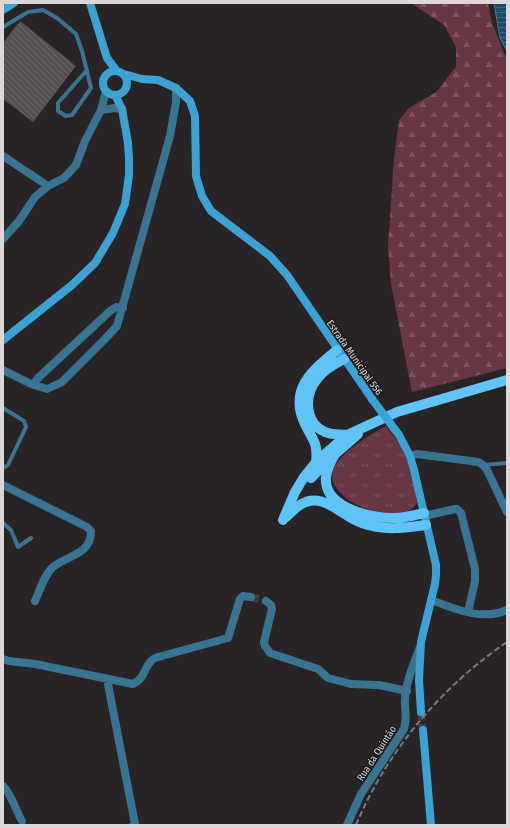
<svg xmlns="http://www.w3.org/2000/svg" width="510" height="828" font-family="'Fira Sans Condensed',sans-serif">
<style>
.forest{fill:url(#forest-firs)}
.park{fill:url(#park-tufts)}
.water{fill:url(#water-rules);stroke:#557789}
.building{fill:url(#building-back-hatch)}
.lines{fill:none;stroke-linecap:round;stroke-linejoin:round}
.street-tunnel{stroke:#433e3f;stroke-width:8;stroke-dasharray:8 4;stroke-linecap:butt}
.secondary-tunnel{stroke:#433e3f;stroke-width:8;stroke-dasharray:8 4;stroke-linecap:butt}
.lane{stroke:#3a7493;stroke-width:4}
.street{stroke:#3a7493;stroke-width:8}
.secondary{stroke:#3ca2d4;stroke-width:8}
.primary{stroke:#60c3f6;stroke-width:10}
.rail{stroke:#7e797a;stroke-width:2;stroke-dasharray:6 3;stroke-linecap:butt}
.secondary-bridge{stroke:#3ca2d4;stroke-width:8}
.labels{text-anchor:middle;stroke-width:3;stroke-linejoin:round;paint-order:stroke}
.street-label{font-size:10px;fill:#dcd8d9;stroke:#1e191a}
</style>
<defs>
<pattern id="forest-firs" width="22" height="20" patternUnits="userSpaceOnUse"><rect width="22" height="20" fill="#693743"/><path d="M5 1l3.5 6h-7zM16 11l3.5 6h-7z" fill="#7e535e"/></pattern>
<pattern id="park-tufts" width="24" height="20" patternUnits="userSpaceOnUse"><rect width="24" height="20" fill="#693743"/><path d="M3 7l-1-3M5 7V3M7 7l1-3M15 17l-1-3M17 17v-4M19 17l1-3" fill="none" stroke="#7e535e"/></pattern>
<pattern id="water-rules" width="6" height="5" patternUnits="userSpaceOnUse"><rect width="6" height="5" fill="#1b4d67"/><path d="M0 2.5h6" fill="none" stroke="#3c667c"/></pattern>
<pattern id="building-back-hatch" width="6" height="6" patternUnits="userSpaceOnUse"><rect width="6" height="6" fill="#554f50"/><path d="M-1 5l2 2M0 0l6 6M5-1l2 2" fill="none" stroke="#6d6869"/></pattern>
</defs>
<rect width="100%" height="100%" fill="#282324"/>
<!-- forest -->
<path class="forest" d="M411 3H488L492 23 507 60V368L412 392 391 284 388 247 394 158 399 120 409 108 436 92 456 67V47L444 25Z"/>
<!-- park -->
<path class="park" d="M386 426C406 451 414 471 417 503 415 505 413 508 411 510 391 525 324 499 333 471 338 453 370 435 386 426Z"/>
<!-- water -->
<path class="water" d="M494 3H507V51L500 38Z"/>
<!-- building -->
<path class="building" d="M20 21 76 66 33 122 3 99V43Z"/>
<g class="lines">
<!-- street-tunnel -->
<path class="street-tunnel" d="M251 597 266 601"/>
<!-- secondary-tunnel -->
<path class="secondary-tunnel" d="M421 712 423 730"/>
<!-- lane -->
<path class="lane" d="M3 27 28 12 43 10 57 18 76 34 82 51 91 88 72 115 66 116 58 111V103L87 70
M3 408 24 421 26 427 8 465 3 468
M484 465 507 463
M3 523 11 530 18 547 31 538"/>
<!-- street -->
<path class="street" d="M101 110 115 108 122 109
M3 156 48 186
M3 239 19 221 35 197 48 186 64 178 76 165 85 141 101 110 106 91
M3 370 31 384 47 389 62 382 104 340 117 326 170 136 176 102V88
M34 384 38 378 110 311 116 307 123 308
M410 456 417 454 425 455 478 462 483 465 487 470 507 512
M3 485 87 527 91 531C91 555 68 555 53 567 44 575 40 590 35 601
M424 516 455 509H457L461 513 475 569V581L468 612
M431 600C455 609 482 621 507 610
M266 601 271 605 272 609 264 642 265 646 270 653 318 669 328 678 351 684 379 685 407 691
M3 659 9 661 35 664 133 684C145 679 144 667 152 660 154 658 156 658 158 657L228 638 240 599 243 596 251 597
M107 679 135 824 133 825
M3 786C11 793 16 811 22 821
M347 825 361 794 404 729C408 716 404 710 405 698 406 681 414 663 420 647"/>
<!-- secondary -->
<path class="secondary" d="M90 3 107 58 116 70
M3 10 14 3
M103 83a12 12 0 1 1 24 0a12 12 0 1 1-24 0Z
M124 74 142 79 158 80 176 88 190 101 195 116 196 176 202 196 211 211 270 256 287 275 372 399
M3 340 72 285 95 263 113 233 125 204 129 175V159L128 143 122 109 115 95
M399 435 410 456 414 470 436 565V575L435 584 421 642 419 680 421 712
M423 730 431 825"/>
<!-- primary -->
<path class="primary" d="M344 359C334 364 323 370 317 379 304 395 304 423 325 432 331 435 340 434 347 435
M335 454C331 461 327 469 326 477 323 508 373 519 396 518 405 518 415 515 424 513
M316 462C318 442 313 441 305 424 288 389 313 370 337 350
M311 478 325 463 358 434
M286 517C291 513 295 508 300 505 323 490 342 517 362 523 383 531 405 528 426 525
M283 520 295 492 304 477 316 462 347 435 397 412 507 380"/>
<!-- rail -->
<path class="rail" d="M356 825C387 751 441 687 507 642"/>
<!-- secondary-bridge -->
<path class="secondary-bridge" d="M372 399 399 435"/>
</g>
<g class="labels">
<!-- street labels -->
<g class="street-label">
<text transform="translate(355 357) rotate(55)" y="4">Estrada Municipal 556</text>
<text transform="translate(376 753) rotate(-57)" y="4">Rua da Quintão</text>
</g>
</g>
<!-- border -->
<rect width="510" height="828" fill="none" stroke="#dcd8d9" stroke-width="8"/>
</svg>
